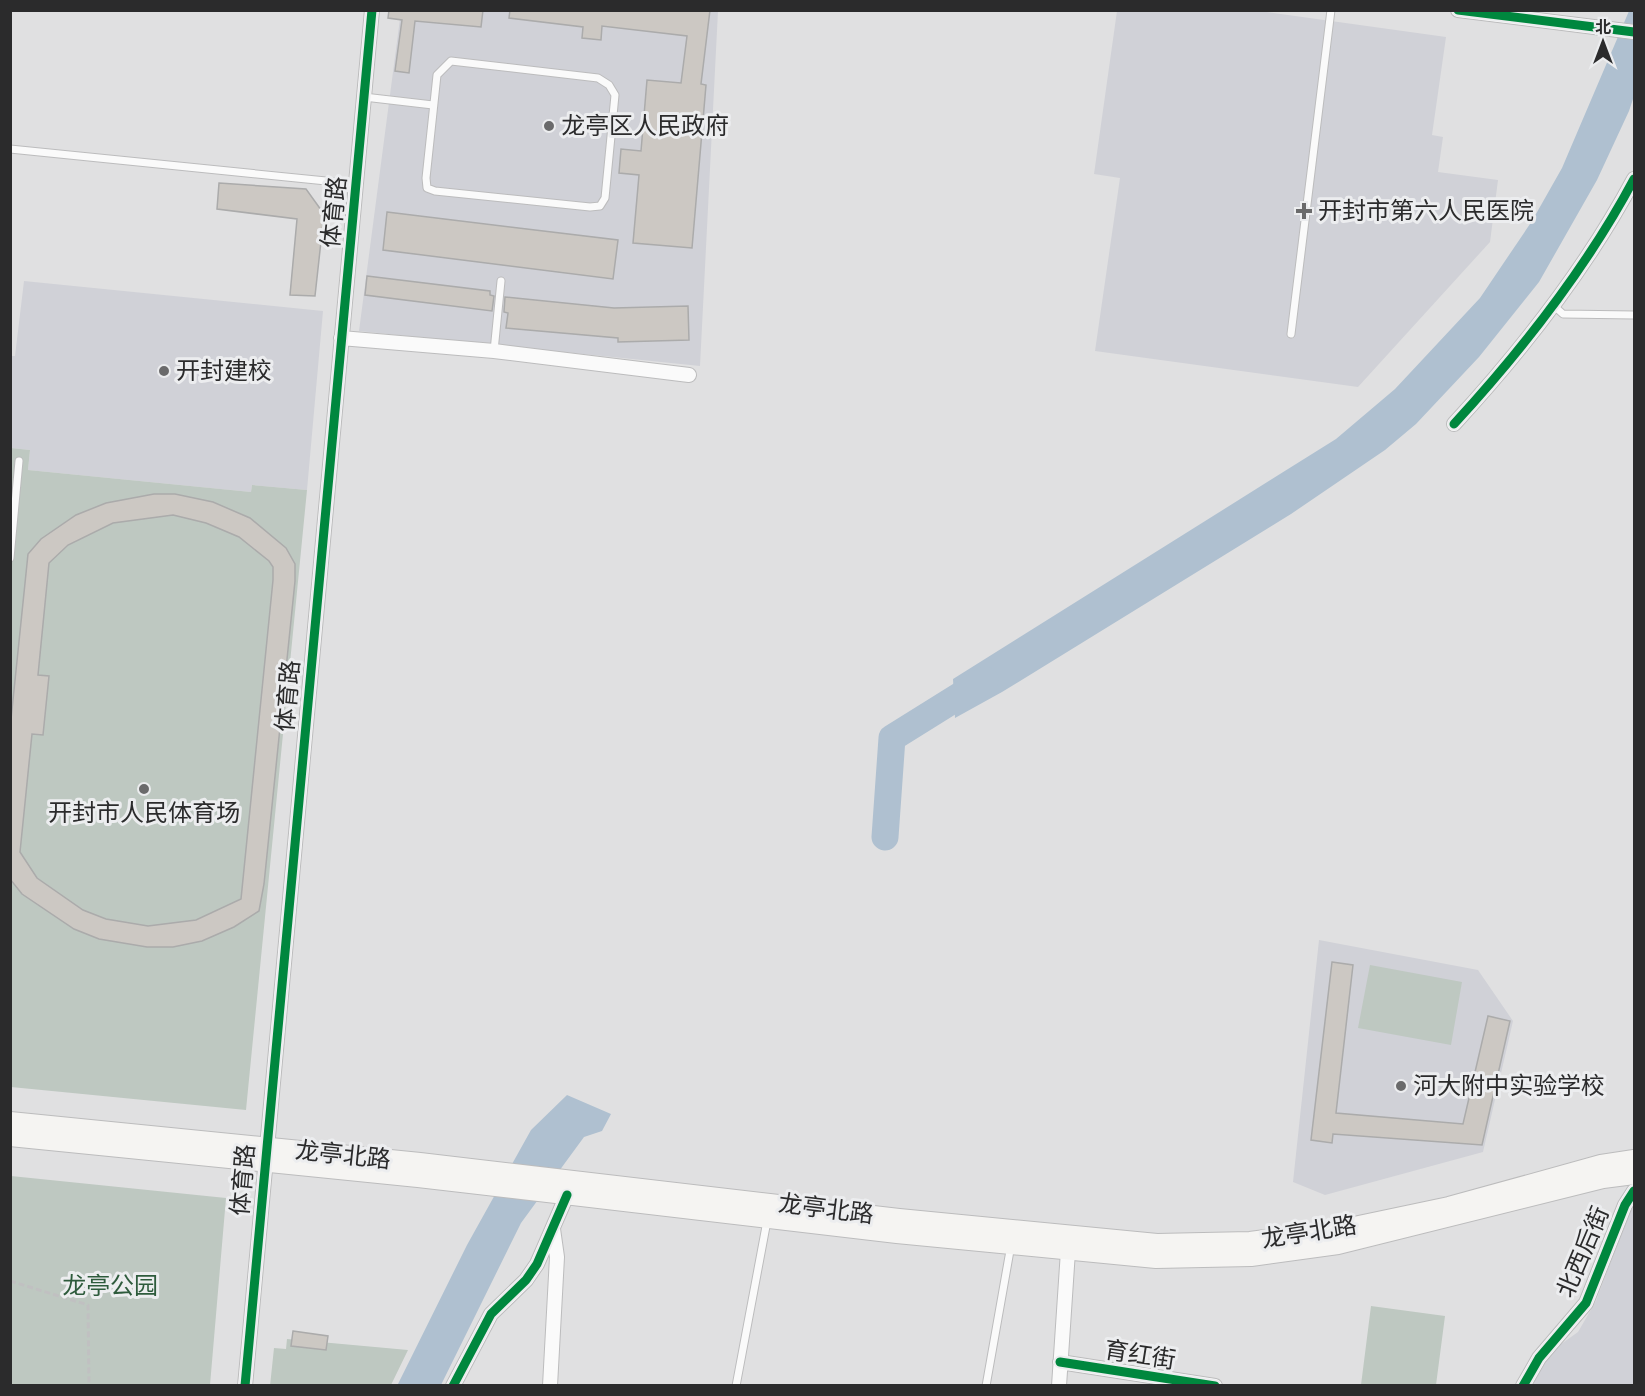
<svg xmlns="http://www.w3.org/2000/svg" width="1645" height="1396" font-family="'Alegreya Sans','Noto Sans SC',sans-serif">
<style>
.built{fill:#d0d1d7}
.green{fill:#bec8c1}
.water{fill:#afc0d0}
.lines{fill:none;stroke-linecap:round;stroke-linejoin:round}
.river{stroke:#afc0d0;stroke-width:27}
.building{fill:#ccc8c3;stroke:#ababab;stroke-width:1.5;fill-rule:evenodd}
.service-casing{stroke:#bcbcbd;stroke-width:9}
.minor-casing{stroke:#bcbcbd;stroke-width:16}
.secondary-casing{stroke:#bcbcbd;stroke-width:20}
.path{stroke:#c0c0c1;stroke-width:3;stroke-dasharray:6 3;stroke-linecap:butt}
.service{stroke:#fafafa;stroke-width:7}
.minor{stroke:#fafafa;stroke-width:14}
.secondary{stroke:#f5f4f2;stroke-width:18}
.cycleway-casing{stroke:#ecedef;stroke-width:13}
.cycleway{stroke:#00873e;stroke-width:9}
.poi-dot{fill:#6a6a6b;stroke:#ecedef;stroke-width:2}
.labels{text-anchor:middle;stroke-width:6;stroke-linejoin:round;paint-order:stroke}
.poi-label{font-size:24px;fill:#2b2b2c;stroke:#ecedef;text-anchor:start}
.street-label{font-size:24px;fill:#2b2b2c;stroke:#ecedef}
.park-label{font-size:24px;fill:#2e5b3c;stroke:#ecedef}
</style>
<rect width="100%" height="100%" fill="#e0e0e1"/>
<!-- built -->
<path class="built" d="M1252 10 1446 37 1432 135 1443 137 1438 172 1498 180 1490 242 1358 387 1095 351 1120 178 1094 174 1117 11Z
M401 11H718L700 366 359 331Z
M24 281 323 311 307 490 252 485 251 492 28 470 30 450 11 448 10 356H15Z
M1319 940 1478 970 1513 1021 1483 1152 1325 1195 1293 1182Z
M1634 1200V1385L1532 1386 1536 1372 1557 1347 1578 1332 1596 1301Z"/>
<!-- green -->
<path class="green" d="M11 448 30 450 28 470 251 492 252 485 307 490 246 1110 11 1087Z
M1370 965 1462 982 1451 1045 1358 1028Z
M11 1176 226 1198 210 1385H11Z
M1371 1306 1445 1316 1436 1385H1361Z
M287 1339 408 1350 391 1385 270 1386 274 1348 286 1349Z"/>
<!-- water -->
<path class="water" d="M1629 11H1634V96L1629 111 1597 180 1539 282 1479 357 1416 424 1385 450 1291 514 1002 692 955 718 953 679 1336 439 1395 389 1480 298 1532 221 1562 168Z
M567 1095 611 1114 602 1131 584 1137 521 1223 441 1385 397 1386 467 1245 531 1130Z"/>
<g class="lines">
<!-- river -->
<path class="river" d="M885 837 892 738 985 680"/>
</g>
<!-- building -->
<path class="building" d="M389 10H483L481 27 415 21 409 73 395 71 402 20 388 18Z
M510 10H710L701 84 706 85 692 248 633 243 639 175 619 173 621 149 641 151 647 80 681 83 687 36 602 26 601 40 582 38 583 27 509 18Z
M219 183 306 189 324 214 315 296 290 295 297 219 217 209Z
M387 212 618 240 613 279 383 250Z
M367 276 490 291V295L494 296 492 311 365 295Z
M505 297 614 308 688 306 689 340 618 342V338L506 328 508 313 504 312Z
M154 494H175L213 502 250 518 286 548 295 564V581L264 884 259 911 234 927 202 941 173 947H147L99 939 74 929 22 894 10 879V729L28 554 41 539 76 515 106 503ZM173 515 206 523 239 537 269 561 273 567V580L241 899 196 920 148 926 106 919 83 910 37 878 20 852 32 734 43 735 49 676 38 675 49 563 68 545 113 523Z
M1332 962 1353 965 1336 1113 1463 1124 1488 1016 1510 1021 1482 1145 1333 1134 1332 1143 1311 1140Z
M293 1331 328 1336 326 1350 291 1346Z"/>
<g class="lines">
<defs>
<path id="service" d="M451 61 598 78 609 85 615 95 605 198 600 206 590 207 435 191 427 188 426 178 437 75Z
M364 97 433 105
M10 149 356 184
M1554 306 1563 314 1634 315
M1291 334 1331 10
M494 351 501 281
M10 558 19 461
M736 1386 767 1221
M986 1386 1011 1245"/>
<path id="minor" d="M1458 10 1634 32
M341 338 494 351 689 375
M1454 424C1523 349 1586 269 1634 179
M1060 1362 1215 1386
M245 1386 372 10
M453 1386 491 1314 526 1280 537 1264 567 1195
M550 1386 557 1257 553 1229
M1059 1386 1068 1251
M1523 1386 1539 1358 1586 1303 1625 1205 1634 1191"/>
<path id="secondary" d="M10 1121 420 1162 899 1218 1157 1243 1250 1241 1335 1230 1449 1206 1601 1164 1634 1159
M10 1137 418 1178 897 1234 1156 1259 1251 1257 1338 1245 1603 1179 1634 1175"/>
</defs>
<!-- service casing -->
<use href="#service" class="service-casing"/>
<!-- minor casing -->
<use href="#minor" class="minor-casing"/>
<!-- secondary casing -->
<use href="#secondary" class="secondary-casing"/>
<!-- path -->
<path class="path" d="M10 1281 88 1305 89 1386"/>
<!-- service -->
<use href="#service" class="service"/>
<!-- minor -->
<use href="#minor" class="minor"/>
<!-- secondary -->
<use href="#secondary" class="secondary"/>
<defs>
<path id="cycleway" d="M1458 10 1634 32
M1454 424C1523 349 1586 269 1634 179
M1060 1362 1215 1386
M245 1386 372 10
M453 1386 491 1314 526 1280 537 1264 567 1195
M1523 1386 1539 1358 1586 1303 1625 1205 1634 1191"/>
</defs>
<!-- cycleway casing -->
<use href="#cycleway" class="cycleway-casing"/>
<!-- cycleway -->
<use href="#cycleway" class="cycleway"/>
</g>
<!-- markers -->
<g class="poi-dot">
<circle cx="549" cy="126" r="6"/>
<path d="M1301 202h6v6h6v6h-6v6h-6v-6h-6v-6h6z"/>
<circle cx="164" cy="371" r="6"/>
<circle cx="144" cy="789" r="6"/>
<circle cx="1401" cy="1086" r="6"/>
</g>
<g class="labels">
<!-- poi labels -->
<g class="poi-label">
<text x="561" y="134">龙亭区人民政府</text>
<text x="1318" y="219">开封市第六人民医院</text>
<text x="176" y="379">开封建校</text>
<text x="144" y="821" text-anchor="middle">开封市人民体育场</text>
<text x="1413" y="1094">河大附中实验学校</text>
</g>
<!-- street labels -->
<g class="street-label">
<text transform="translate(334 212) rotate(-84)" y="8">体育路</text>
<text transform="translate(288 696) rotate(-85)" y="8">体育路</text>
<text transform="translate(343 1155) rotate(6)" y="8">龙亭北路</text>
<text transform="translate(243 1180) rotate(-85)" y="8">体育路</text>
<text transform="translate(826 1209) rotate(7)" y="8">龙亭北路</text>
<text transform="translate(1309 1232) rotate(-9)" y="8">龙亭北路</text>
<text transform="translate(1583 1252) rotate(-67)" y="8">北西后街</text>
<text transform="translate(1140 1355) rotate(9)" y="8">育红街</text>
</g>
<!-- park labels -->
<g class="park-label">
<text x="110" y="1294">龙亭公园</text>
</g>
</g>
<!-- border -->
<rect width="1645" height="1396" fill="none" stroke="#2b2b2c" stroke-width="24"/>
<!-- north arrow -->
<g transform="translate(1603 42)" stroke="#ecedef" stroke-width="4.5" paint-order="stroke">
<path d="M0-4.5L10 22L0 15L-10 22Z" fill="#2b2b2c"/>
<text y="-9" font-size="16" font-weight="bold" text-anchor="middle" fill="#2b2b2c">北</text>
</g>
</svg>
